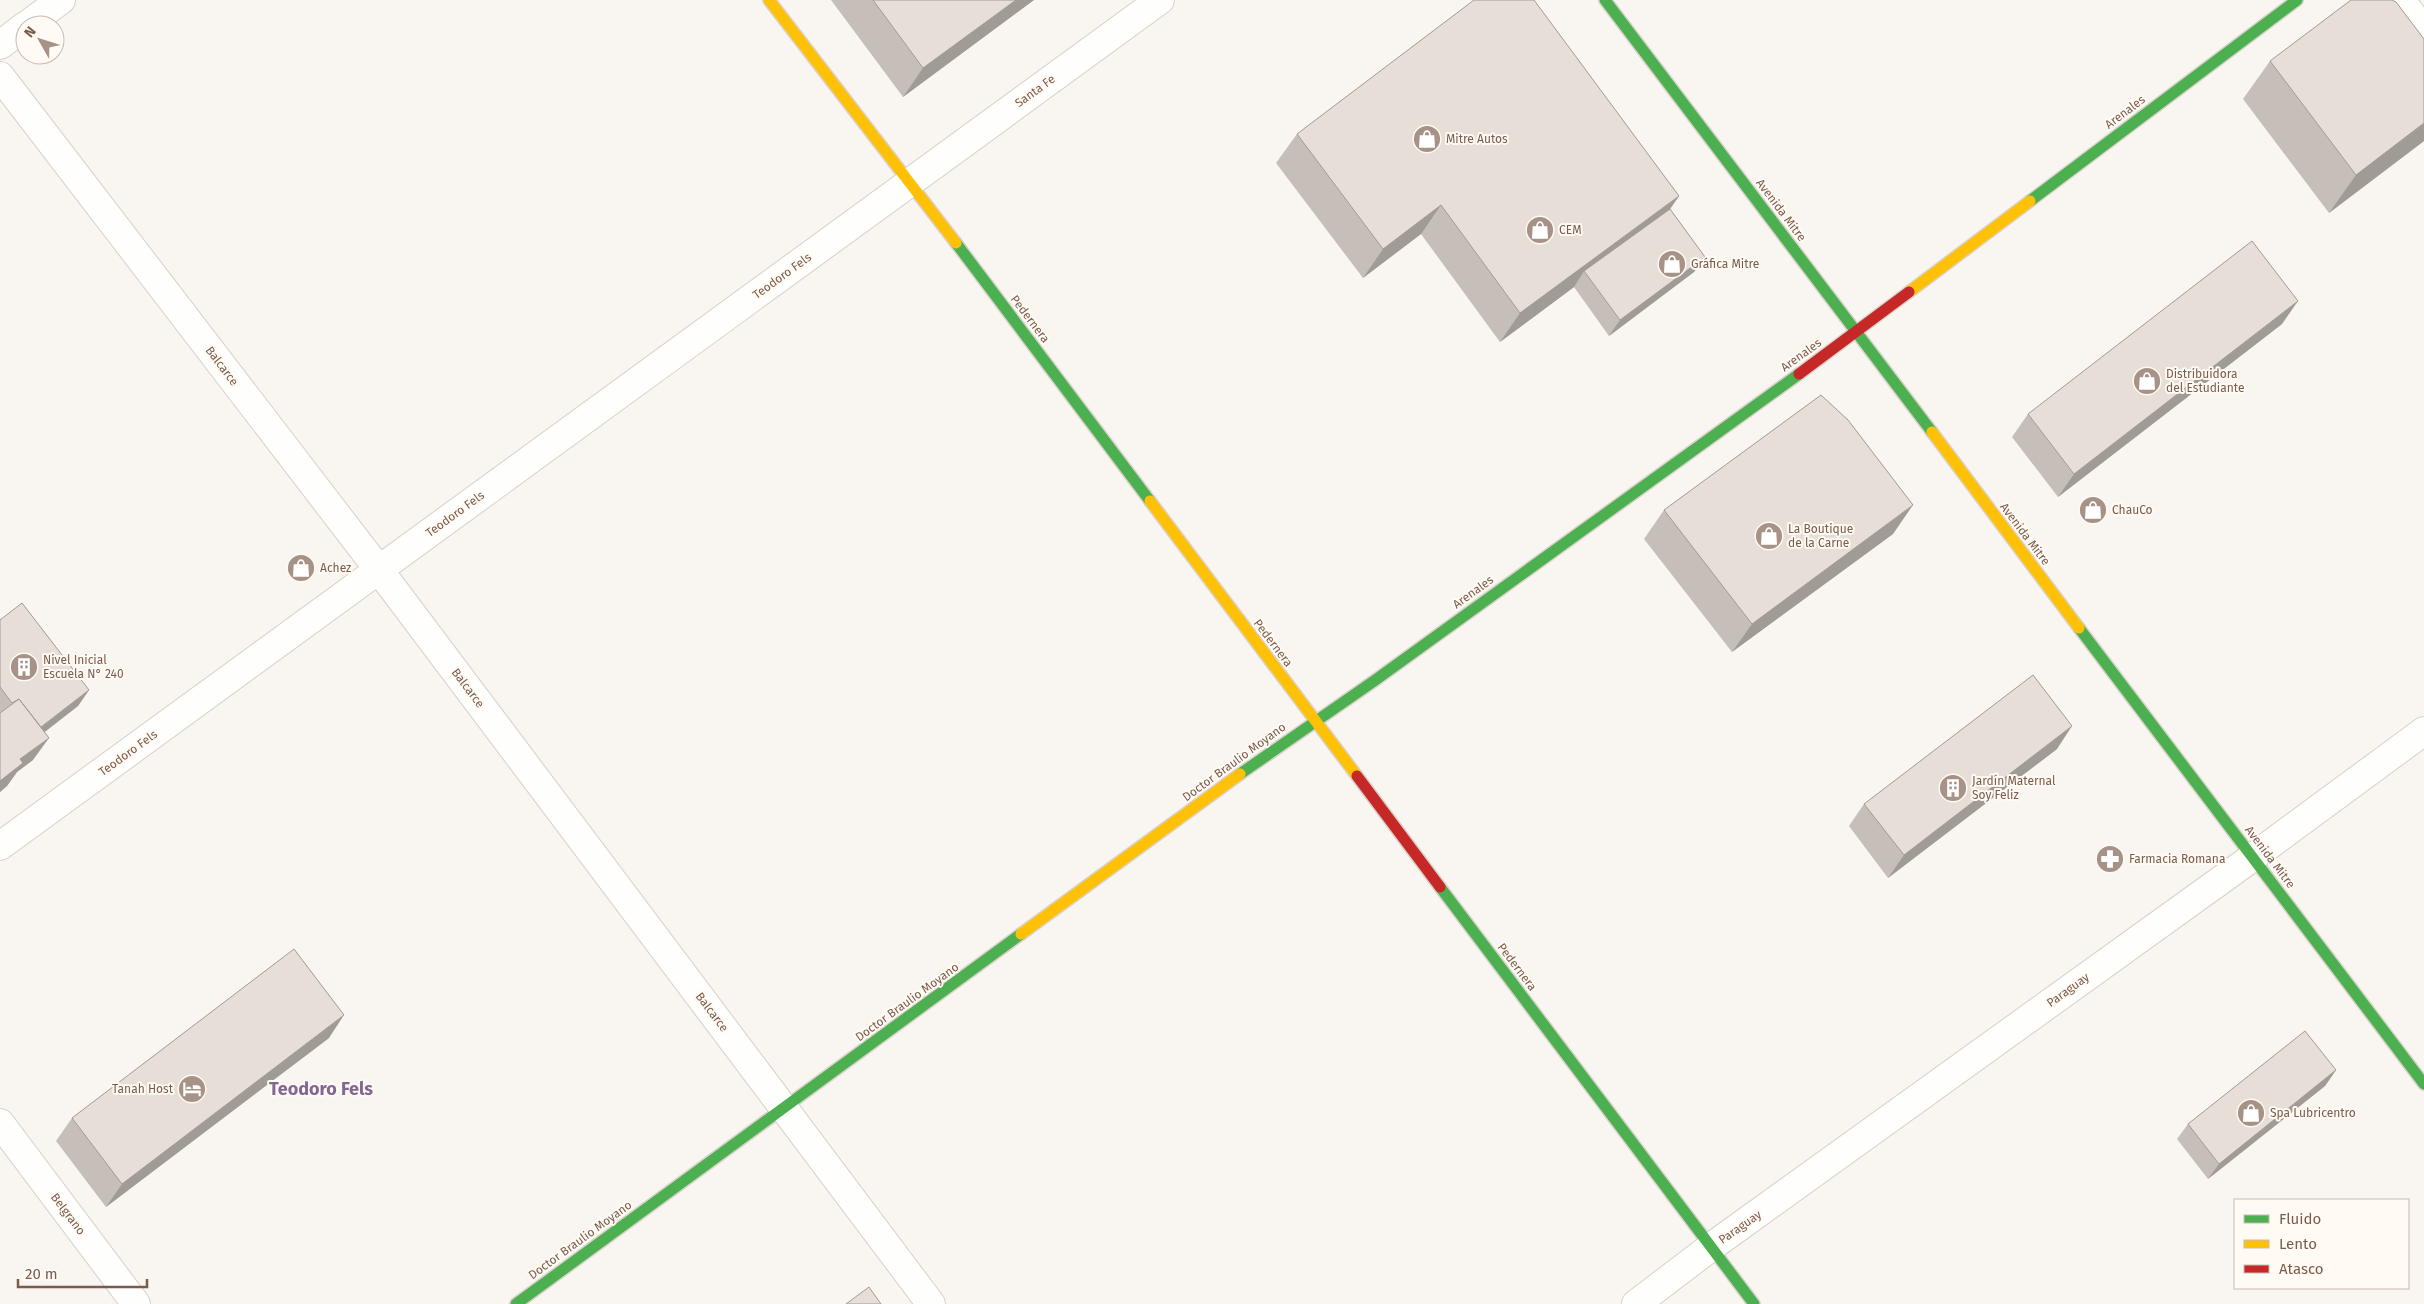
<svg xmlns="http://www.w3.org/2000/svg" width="2424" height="1304" font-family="'Fira Sans',sans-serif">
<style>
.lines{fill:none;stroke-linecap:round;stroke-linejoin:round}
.street-casing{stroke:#d7d1cb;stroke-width:30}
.fast-casing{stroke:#d9d2cb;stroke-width:14}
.slow-casing{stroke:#d9d2cb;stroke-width:14}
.jam-casing{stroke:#d9d2cb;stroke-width:14}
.street{stroke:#fefefd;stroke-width:28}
.fast{stroke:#4caf50;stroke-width:11}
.slow{stroke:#ffc107;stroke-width:11}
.jam{stroke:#c62828;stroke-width:11}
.wall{fill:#c6bfb9}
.shaded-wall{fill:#a19b96}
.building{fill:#e6ded7;stroke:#a19b96}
.labels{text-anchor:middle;stroke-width:4;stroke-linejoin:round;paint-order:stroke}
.street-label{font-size:12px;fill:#7a5c4d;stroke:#fffaf3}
.poi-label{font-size:12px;fill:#7a5c4d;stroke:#fffaf3;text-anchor:start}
.district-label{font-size:18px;font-weight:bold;fill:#846695;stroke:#fffaf3}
</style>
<rect width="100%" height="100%" fill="#f9f5f0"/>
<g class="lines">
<defs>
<path id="street" d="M2401 0 2424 31
M27 25 61 0
M0 45 25 26
M0 76 379 570 931 1304
M0 846 1160 0
M0 1123 136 1304
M1636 1304 1711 1247 2253 857 2424 731"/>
<path id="fast" d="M1605 0 1932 432
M2030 201 2297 0
M956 243 1150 501
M2079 628 2424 1084
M1240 774 1374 681 1799 374
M1440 887 1754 1304
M516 1304 1021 934"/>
<path id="slow" d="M769 0 956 243
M1909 292 2030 201
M1932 432 2079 628
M1150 501 1357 776
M1021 934 1240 774"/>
<path id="jam" d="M1799 374 1909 292
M1357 776 1440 887"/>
</defs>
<!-- street casing -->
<use href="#street" class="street-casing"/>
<!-- fast casing -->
<use href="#fast" class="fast-casing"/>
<!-- slow casing -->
<use href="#slow" class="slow-casing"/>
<!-- jam casing -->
<use href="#jam" class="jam-casing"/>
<!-- street -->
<use href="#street" class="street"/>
<!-- fast -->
<use href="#fast" class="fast"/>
<!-- slow -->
<use href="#slow" class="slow"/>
<!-- jam -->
<use href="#jam" class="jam"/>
</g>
<!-- wall -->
<path class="wall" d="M831 0H1034L903 97Z
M2270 61 2424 141 2329 213 2243 99Z
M1297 134 1679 196 1670 209 1705 257 1694 272 1609 336 1574 287 1500 342 1421 234 1363 278 1276 163Z
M2282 324 2058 497 2012 437 2028 414Z
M1664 510 1893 534 1732 652 1644 539Z
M0 620 89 690 78 706 44 732 33 760 17 772 7 786 0 792Z
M2057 749 1888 878 1849 826 1864 804Z
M329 1038 106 1207 56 1141 72 1118Z
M2336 1070 2325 1086 2208 1179 2177 1139 2188 1124Z"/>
<!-- shaded-wall -->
<path class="shaded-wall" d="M1016 0H1034L903 97 923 68Z
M2424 123V141L2329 213 2356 175Z
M1679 196 1659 225 1584 271 1574 287 1500 342 1520 313Z
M1441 205 1421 234 1363 278 1383 249Z
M1705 257 1694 272 1609 336 1620 320Z
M2298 301 2282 324 2058 497 2074 474Z
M1913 505 1893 534 1732 652 1752 624Z
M89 690 78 706 23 749 34 733Z
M2072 726 2057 749 1888 878 1904 855Z
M49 738 33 760 17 772 7 786 0 792V781L20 759Z
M344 1015 329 1038 106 1207 122 1184Z
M2336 1070 2325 1086 2208 1179 2219 1164Z"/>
<!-- building -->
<path class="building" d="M873 0H1016L923 68Z
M1474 0H1534L1679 196 1520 313 1441 205 1383 249 1297 134Z
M2351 0H2392L2396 2 2424 39V123L2356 175 2270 61Z
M1670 209 1705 257 1620 320 1584 271Z
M2252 241 2298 301 2074 474 2028 414Z
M1821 395 1848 420 1913 505 1752 624 1664 510Z
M22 603 89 690 41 727 19 699 12 703 0 687V620Z
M2033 675 2072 726 1904 855 1864 804Z
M19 699 49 738 20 759 23 763 0 781V713Z
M294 949 344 1015 122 1184 72 1118Z
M2305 1031 2336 1070 2219 1164 2188 1124Z
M869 1287 881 1304H846Z"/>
<!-- icons -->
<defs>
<symbol id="shop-disc" viewBox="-11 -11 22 22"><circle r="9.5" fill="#a69286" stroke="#fffaf3"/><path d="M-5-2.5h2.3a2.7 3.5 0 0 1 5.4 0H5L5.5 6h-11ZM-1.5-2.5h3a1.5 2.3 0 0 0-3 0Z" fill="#fff"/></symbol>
<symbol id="building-disc" viewBox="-11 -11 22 22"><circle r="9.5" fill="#a69286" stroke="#fffaf3"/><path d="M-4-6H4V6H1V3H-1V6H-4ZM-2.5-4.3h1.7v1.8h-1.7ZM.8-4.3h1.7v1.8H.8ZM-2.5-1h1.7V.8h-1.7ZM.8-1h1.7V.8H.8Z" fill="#fff"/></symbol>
<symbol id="pharmacy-disc" viewBox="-11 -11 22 22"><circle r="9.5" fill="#a69286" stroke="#fffaf3"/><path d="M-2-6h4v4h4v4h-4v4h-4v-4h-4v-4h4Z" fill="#fff"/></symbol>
<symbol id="hotel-disc" viewBox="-11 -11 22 22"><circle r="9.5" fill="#a69286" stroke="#fffaf3"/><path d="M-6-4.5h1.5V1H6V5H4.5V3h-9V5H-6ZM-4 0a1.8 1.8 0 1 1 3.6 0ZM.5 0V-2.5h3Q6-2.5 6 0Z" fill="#fff"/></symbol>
</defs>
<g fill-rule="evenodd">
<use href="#shop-disc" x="1411" y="123" width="32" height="32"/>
<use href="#shop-disc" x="1524" y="214" width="32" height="32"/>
<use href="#shop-disc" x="1656" y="248" width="32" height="32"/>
<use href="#shop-disc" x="2131" y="365" width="32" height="32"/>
<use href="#shop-disc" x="2077" y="494" width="32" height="32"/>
<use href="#shop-disc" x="1753" y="520" width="32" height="32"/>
<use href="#shop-disc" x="285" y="552" width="32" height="32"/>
<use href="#building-disc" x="8" y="651" width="32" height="32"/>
<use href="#building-disc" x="1937" y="772" width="32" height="32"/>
<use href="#pharmacy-disc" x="2094" y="843" width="32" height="32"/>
<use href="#hotel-disc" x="176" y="1073" width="32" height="32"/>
<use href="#shop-disc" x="2235" y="1097" width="32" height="32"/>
</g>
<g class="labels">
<!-- street labels -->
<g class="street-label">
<text transform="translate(1035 91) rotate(-36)" y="4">Santa Fe</text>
<text transform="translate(2125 112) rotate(-37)" y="4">Arenales</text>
<text transform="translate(1781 210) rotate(53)" y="4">Avenida Mitre</text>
<text transform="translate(782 276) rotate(-36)" y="4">Teodoro Fels</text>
<text transform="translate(1030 319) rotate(53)" y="4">Pedernera</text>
<text transform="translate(1801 355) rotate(-36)" y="4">Arenales</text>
<text transform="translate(222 366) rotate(53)" y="4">Balcarce</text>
<text transform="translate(455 514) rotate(-36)" y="4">Teodoro Fels</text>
<text transform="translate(2025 534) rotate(53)" y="4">Avenida Mitre</text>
<text transform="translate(1473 592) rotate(-36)" y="4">Arenales</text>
<text transform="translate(1273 643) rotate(53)" y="4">Pedernera</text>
<text transform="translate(468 688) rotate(53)" y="4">Balcarce</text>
<text transform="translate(128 753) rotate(-36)" y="4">Teodoro Fels</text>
<text transform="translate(1234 762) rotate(-36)" y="4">Doctor Braulio Moyano</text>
<text transform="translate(2270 857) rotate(53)" y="4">Avenida Mitre</text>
<text transform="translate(1517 967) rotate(53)" y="4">Pedernera</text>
<text transform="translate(2068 990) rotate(-36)" y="4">Paraguay</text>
<text transform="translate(907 1002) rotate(-36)" y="4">Doctor Braulio Moyano</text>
<text transform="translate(712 1012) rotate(53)" y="4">Balcarce</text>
<text transform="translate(68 1214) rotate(53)" y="4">Belgrano</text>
<text transform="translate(1740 1227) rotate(-35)" y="4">Paraguay</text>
<text transform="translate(580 1240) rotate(-36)" y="4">Doctor Braulio Moyano</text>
</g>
<!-- poi labels -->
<g class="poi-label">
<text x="1446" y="143">Mitre Autos</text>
<text x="1559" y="234">CEM</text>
<text x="1691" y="268">Gráfica Mitre</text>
<text x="2166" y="378">Distribuidora<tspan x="2166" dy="14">del Estudiante</tspan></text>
<text x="2112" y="514">ChauCo</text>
<text x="1788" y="533">La Boutique<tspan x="1788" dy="14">de la Carne</tspan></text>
<text x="320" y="572">Achez</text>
<text x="43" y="664">Nivel Inicial<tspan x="43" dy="14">Escuela N° 240</tspan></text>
<text x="1972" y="785">Jardín Maternal<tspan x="1972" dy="14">Soy Feliz</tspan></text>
<text x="2129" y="863">Farmacia Romana</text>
<text x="173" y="1093" text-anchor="end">Tanah Host</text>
<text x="2270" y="1117">Spa Lubricentro</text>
</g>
<!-- district labels -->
<g class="district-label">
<text x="321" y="1095">Teodoro Fels</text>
</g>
</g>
<!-- legend -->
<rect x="2234" y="1199" width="175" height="90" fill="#fffaf3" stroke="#cabbb1"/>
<rect x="2244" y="1215" width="25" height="8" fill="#4caf50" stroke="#cabbb1"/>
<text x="2279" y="1224" font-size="15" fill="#7a5c4d">Fluido</text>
<rect x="2244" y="1240" width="25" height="8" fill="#ffc107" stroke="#cabbb1"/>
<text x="2279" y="1249" font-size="15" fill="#7a5c4d">Lento</text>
<rect x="2244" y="1265" width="25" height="8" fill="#c62828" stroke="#cabbb1"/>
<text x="2279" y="1274" font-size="15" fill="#7a5c4d">Atasco</text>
<!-- north arrow -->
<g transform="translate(40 40) rotate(309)"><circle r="24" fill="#fffaf3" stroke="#cabbb1"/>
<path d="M0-4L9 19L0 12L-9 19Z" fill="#a69286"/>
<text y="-8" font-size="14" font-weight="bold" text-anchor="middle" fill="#7a5c4d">N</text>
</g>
<!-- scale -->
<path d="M18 1279v8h129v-8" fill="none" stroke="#7a5c4d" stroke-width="2.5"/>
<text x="25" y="1279" font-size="15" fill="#7a5c4d" stroke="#fffaf3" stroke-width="4" paint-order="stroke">20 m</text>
</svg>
